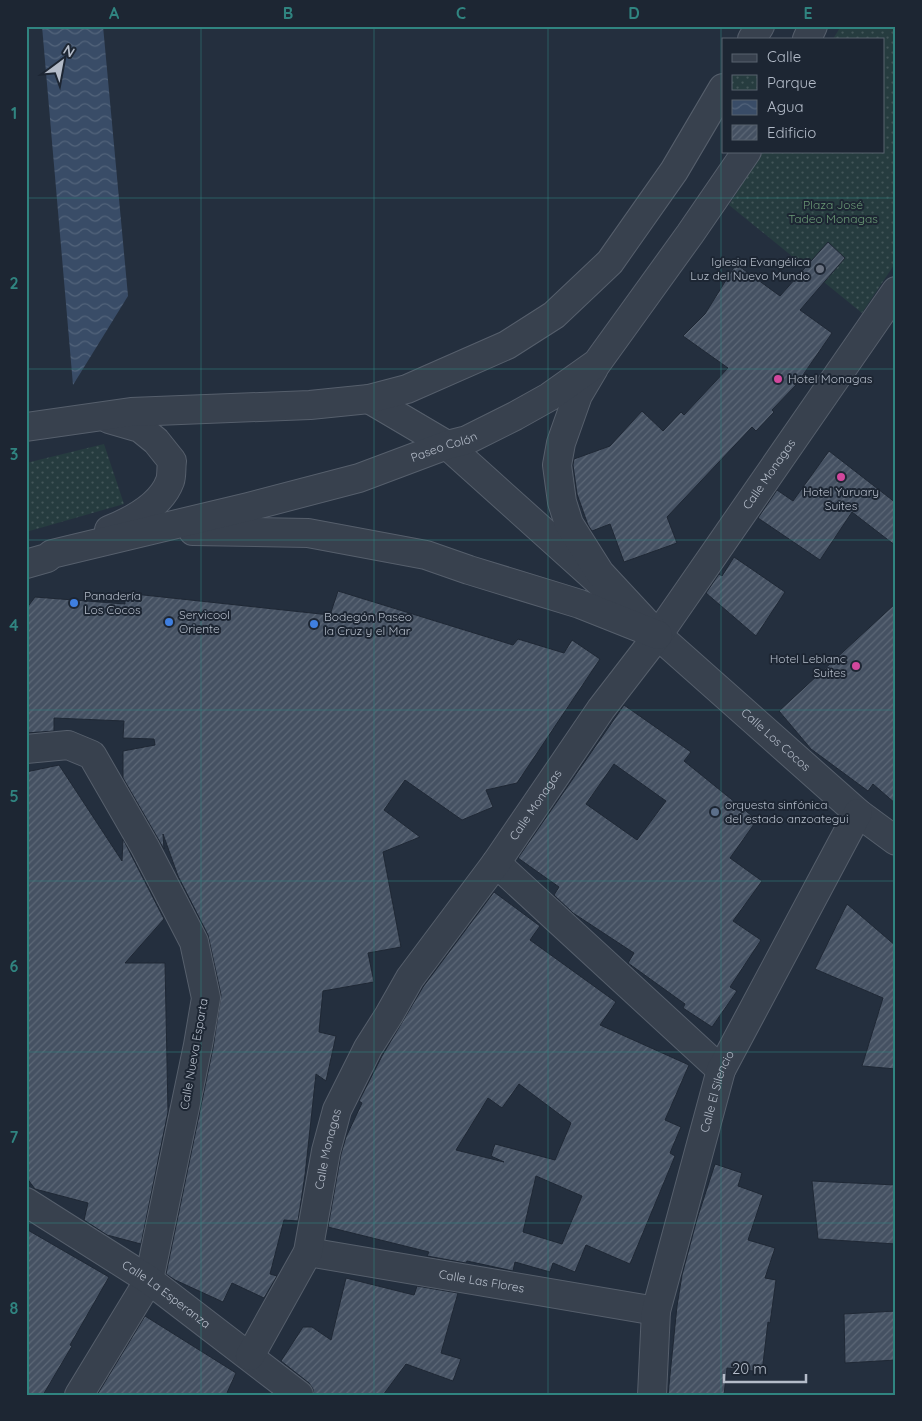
<svg xmlns="http://www.w3.org/2000/svg" width="922" height="1421" font-family="Quicksand,sans-serif">
<style>
.park{fill:url(#park-dots)}
.water{fill:url(#water-waves)}
.building{fill:url(#building-hatch);stroke:#1f2835;fill-rule:evenodd}
.lines{fill:none;stroke-linecap:round;stroke-linejoin:round}
.minor-casing{stroke:#565f6c;stroke-width:30}
.tertiary-casing{stroke:#565f6c;stroke-width:30}
.minor{stroke:#38414e;stroke-width:28}
.tertiary{stroke:#38414e;stroke-width:28}
.grid{fill:none;stroke:#308480;stroke-width:1;stroke-opacity:0.55}
.worship-dot{fill:#6b7280;stroke:#1d2633;stroke-width:2}
.hotel-dot{fill:#d1479c;stroke:#1d2633;stroke-width:2}
.shop-dot{fill:#3f7fe0;stroke:#1d2633;stroke-width:2}
.service-dot{fill:#5c6f8a;stroke:#1d2633;stroke-width:2}
.labels{text-anchor:middle;stroke-width:4;stroke-linejoin:round;paint-order:stroke}
.park-label{font-size:12px;fill:#6b9a76;stroke:#1d2633}
.poi-label{font-size:12px;fill:#b4bcc9;stroke:#1d2633;text-anchor:start}
.street-label{font-size:12px;fill:#b4bcc9;stroke:#1d2633}
.neatline{fill:none;stroke:#308480;stroke-width:2}
.grid-label{font-size:16px;text-anchor:middle;font-weight:bold;fill:#308480}
</style>
<defs>
<pattern id="park-dots" width="8" height="8" patternUnits="userSpaceOnUse" patternTransform="scale(1.25)"><rect width="8" height="8" fill="#263c3f"/><path d="M2 2h.1M6 6h.1" fill="none" stroke="#435659" stroke-width="1.8" stroke-linecap="round"/></pattern>
<pattern id="water-waves" width="16" height="10" patternUnits="userSpaceOnUse" patternTransform="scale(1.25)"><rect width="16" height="10" fill="#394c67"/><path d="M0 5q4-4 8 0t8 0" fill="none" stroke="#53647b"/></pattern>
<pattern id="building-hatch" width="6" height="6" patternUnits="userSpaceOnUse" patternTransform="scale(1.25)"><rect width="6" height="6" fill="#455162"/><path d="M-1 1l2-2M0 6l6-6M5 7l2-2" fill="none" stroke="#5d6877"/></pattern>
</defs>
<rect width="100%" height="100%" fill="#242f3e"/>
<!-- park -->
<path class="park" d="M841 26H896V262L862 313 729 205 763 151H883V39H833Z
M104 444 124 504 26 532V463Z"/>
<!-- water -->
<path class="water" d="M42 26H103L128 296 73 385Z"/>
<!-- building -->
<path class="building" d="M828 242 845 258 800 310 832 333 796 385 772 410 774 412 756 431 752 427 667 517 677 543 624 562 610 524 592 531 588 525 577 494 573 465 574 459 610 446 642 411 663 431 681 412 684 415 728 368 683 336 705 314 736 264 780 296Z
M829 451 896 503V546L852 512 820 560 758 518 777 490 793 501Z
M734 557 785 592 756 636 706 593 719 574 722 576Z
M338 591 513 645 518 639 564 653 572 640 600 659 517 783 486 790 493 807 462 820 405 780 384 810 420 837 383 852 401 947 368 953 374 982 323 991 319 1032 336 1036 326 1081 316 1074 305 1175 298 1221 284 1220 270 1274 277 1276 264 1298 232 1283 223 1302 175 1280 166 1274 213 1048 221 995 208 935 178 876 163 834 164 849 123 778V751L155 745 154 739 123 738 124 721 54 718V731L26 733V609L35 597 125 604V593L330 615Z
M896 603V804L873 784 868 791 811 749 779 711Z
M624 705 691 752 684 761 757 820 730 858 762 881 733 921 761 940 730 987 737 991 712 1027 683 1008 685 1004 628 963 634 953 573 913 554 895 559 887 518 858ZM614 764 666 801 637 840 586 804Z
M59 765 122 861 123 839 164 919 125 963H165L168 1112 141 1244 107 1235 84 1220 88 1203 35 1189 26 1177V772Z
M494 892 540 926 530 940 616 1002 600 1025 689 1065 665 1120 681 1127 670 1153 675 1156 630 1264 586 1245 575 1272 553 1263 550 1272 515 1262 513 1271 467 1261 466 1263 427 1256 429 1252 328 1227 341 1154 346 1137 362 1103 359 1101 382 1056 423 987ZM519 1084 571 1123 555 1160 495 1144 491 1156 504 1162 456 1150 488 1098 502 1108ZM536 1176 582 1196 562 1244 523 1232Z
M847 904 896 946V1069L862 1066 883 998 815 969Z
M715 1164 742 1173 738 1186 763 1195 748 1240 775 1248 765 1278 776 1280 770 1323 768 1322 762 1372 727 1368 724 1395H668L677 1306 682 1275 697 1219Z
M812 1181 896 1185V1244L818 1239Z
M26 1229 109 1277 70 1345 72 1346 43 1395H26Z
M346 1278 414 1295 417 1286 458 1293 441 1353 461 1359 453 1381 406 1364 383 1395H314L313 1389 309 1383 281 1361 303 1327H312L331 1340Z
M896 1311V1360L845 1363 844 1314Z
M145 1316 236 1373 226 1395H97Z"/>
<g class="lines">
<defs>
<g id="minor">
<path d="M369 399 447 445 605 587"/>
<path id="s1" d="M644 623 858 813 896 841"/>
<path d="M26 749 68 745 92 755 145 847 194 942 206 998 198 1045 149 1280 79 1395"/>
<path d="M496 863 721 1070"/>
<path id="s2" d="M26 1202 149 1280 299 1395"/>
<path id="s3" d="M308 1252 656 1311"/>
<path id="s4" d="M250 1356 308 1252 326 1151 337 1110 368 1048 389 1015 410 978 496 863 601 709 658 635 896 291"/>
<path id="s5" d="M652 1395 656 1311 721 1070 858 813"/>
</g>
<g id="tertiary">
<path d="M752 39 760 26"/>
<path d="M807 39 813 26"/>
<path d="M594 368 578 395 561 443 557 465 562 502 569 524 600 573 652 629"/>
<path d="M109 419 140 428 156 441 172 461C171 467 172 475 170 481 161 506 131 521 109 530"/>
<path d="M26 427 131 412 310 405 369 399 407 389 507 345 554 315 610 262 674 171 723 88"/>
<path d="M193 531 308 533 426 555 469 570 580 604 658 635"/>
<path id="s6" d="M26 564 47 558 52 554 248 507 359 478 447 445 467 440 515 416 549 397 597 363 690 234 747 151"/>
</g>
</defs>
<!-- minor casing -->
<use href="#minor" class="minor-casing"/>
<!-- tertiary casing -->
<use href="#tertiary" class="tertiary-casing"/>
<!-- minor -->
<use href="#minor" class="minor"/>
<!-- tertiary -->
<use href="#tertiary" class="tertiary"/>
</g>
<!-- grid -->
<path class="grid" d="M201 26V1395M374 26V1395M548 26V1395M721 26V1395M26 198H896M26 369H896M26 540H896M26 710H896M26 881H896M26 1052H896M26 1223H896"/>
<!-- markers -->
<circle class="worship-dot" cx="820" cy="269" r="5"/>
<g class="hotel-dot">
<circle cx="778" cy="379" r="5"/>
<circle cx="841" cy="477" r="5"/>
<circle cx="856" cy="666" r="5"/>
</g>
<g class="shop-dot">
<circle cx="74" cy="603" r="5"/>
<circle cx="169" cy="622" r="5"/>
<circle cx="314" cy="624" r="5"/>
</g>
<circle class="service-dot" cx="715" cy="812" r="5"/>
<g class="labels">
<!-- park labels -->
<g class="park-label">
<text x="833" y="209">Plaza José<tspan x="833" dy="14">Tadeo Monagas</tspan></text>
</g>
<!-- poi labels -->
<g class="poi-label">
<text x="810" y="266" text-anchor="end">Iglesia Evangélica<tspan x="810" dy="14">Luz del Nuevo Mundo</tspan></text>
<text x="788" y="383">Hotel Monagas</text>
<text x="841" y="496" text-anchor="middle">Hotel Yuruary<tspan x="841" dy="14">Suites</tspan></text>
<text x="84" y="600">Panadería<tspan x="84" dy="14">Los Cocos</tspan></text>
<text x="179" y="619">Servicool<tspan x="179" dy="14">Oriente</tspan></text>
<text x="324" y="621">Bodegón Paseo<tspan x="324" dy="14">la Cruz y el Mar</tspan></text>
<text x="846" y="663" text-anchor="end">Hotel Leblanc<tspan x="846" dy="14">Suites</tspan></text>
<text x="725" y="809">orquesta sinfónica<tspan x="725" dy="14">del estado anzoategui</tspan></text>
</g>
<!-- street labels -->
<g class="street-label">
<text dy="4" stroke="none"><textPath href="#s6" startOffset="435">Paseo Colón</textPath></text>
<text dy="4" stroke="none"><textPath href="#s4" startOffset="1034">Calle Monagas</textPath></text>
<text dy="4" stroke="none"><textPath href="#s1" startOffset="176">Calle Los Cocos</textPath></text>
<text dy="4" stroke="none"><textPath href="#s4" startOffset="629">Calle Monagas</textPath></text>
<text transform="translate(194 1054) rotate(-80)" y="4">Calle Nueva Esparta</text>
<text dy="4" stroke="none"><textPath href="#s5" startOffset="312">Calle El Silencio</textPath></text>
<text dy="4" stroke="none"><textPath href="#s4" startOffset="224">Calle Monagas</textPath></text>
<text dy="4" stroke="none"><textPath href="#s3" startOffset="176">Calle Las Flores</textPath></text>
<text dy="4" stroke="none"><textPath href="#s2" startOffset="168">Calle La Esperanza</textPath></text>
</g>
</g>
<!-- border -->
<rect width="922" height="1421" fill="none" stroke="#1d2633" stroke-width="55"/>
<!-- legend -->
<rect x="722" y="38" width="162" height="115" fill="#1d2633" stroke="#59626f"/>
<rect x="732" y="54" width="25" height="8" fill="#38414e" stroke="#59626f"/>
<text x="767" y="62" font-size="15" fill="#b4bcc9">Calle</text>
<rect x="732" y="75" width="25" height="15" fill="url(#park-dots)" stroke="#59626f"/>
<text x="767" y="88" font-size="15" fill="#b4bcc9">Parque</text>
<rect x="732" y="100" width="25" height="15" fill="url(#water-waves)" stroke="#59626f"/>
<text x="767" y="112" font-size="15" fill="#b4bcc9">Agua</text>
<rect x="732" y="125" width="25" height="15" fill="url(#building-hatch)" stroke="#59626f"/>
<text x="767" y="138" font-size="15" fill="#b4bcc9">Edificio</text>
<!-- north arrow -->
<g transform="translate(62 62) rotate(32)" stroke="#1d2633" stroke-width="4" paint-order="stroke">
<path d="M0-4L9 19L0 12L-9 19Z" fill="#b4bcc9"/>
<text y="-8" font-size="14" font-weight="bold" text-anchor="middle" fill="#b4bcc9">N</text>
</g>
<!-- scale -->
<path d="M724 1374v8h82v-8" fill="none" stroke="#b4bcc9" stroke-width="2.5"/>
<text x="732" y="1374" font-size="15" fill="#b4bcc9" stroke="#1d2633" stroke-width="4" paint-order="stroke">20 m</text>
<rect x="28" y="28" width="866" height="1366" class="neatline"/>
<g class="grid-label">
<text x="114" y="19">A</text>
<text x="288" y="19">B</text>
<text x="461" y="19">C</text>
<text x="634" y="19">D</text>
<text x="808" y="19">E</text>
<text x="14" y="119">1</text>
<text x="14" y="289">2</text>
<text x="14" y="460">3</text>
<text x="14" y="631">4</text>
<text x="14" y="802">5</text>
<text x="14" y="972">6</text>
<text x="14" y="1143">7</text>
<text x="14" y="1314">8</text>
</g>
</svg>
